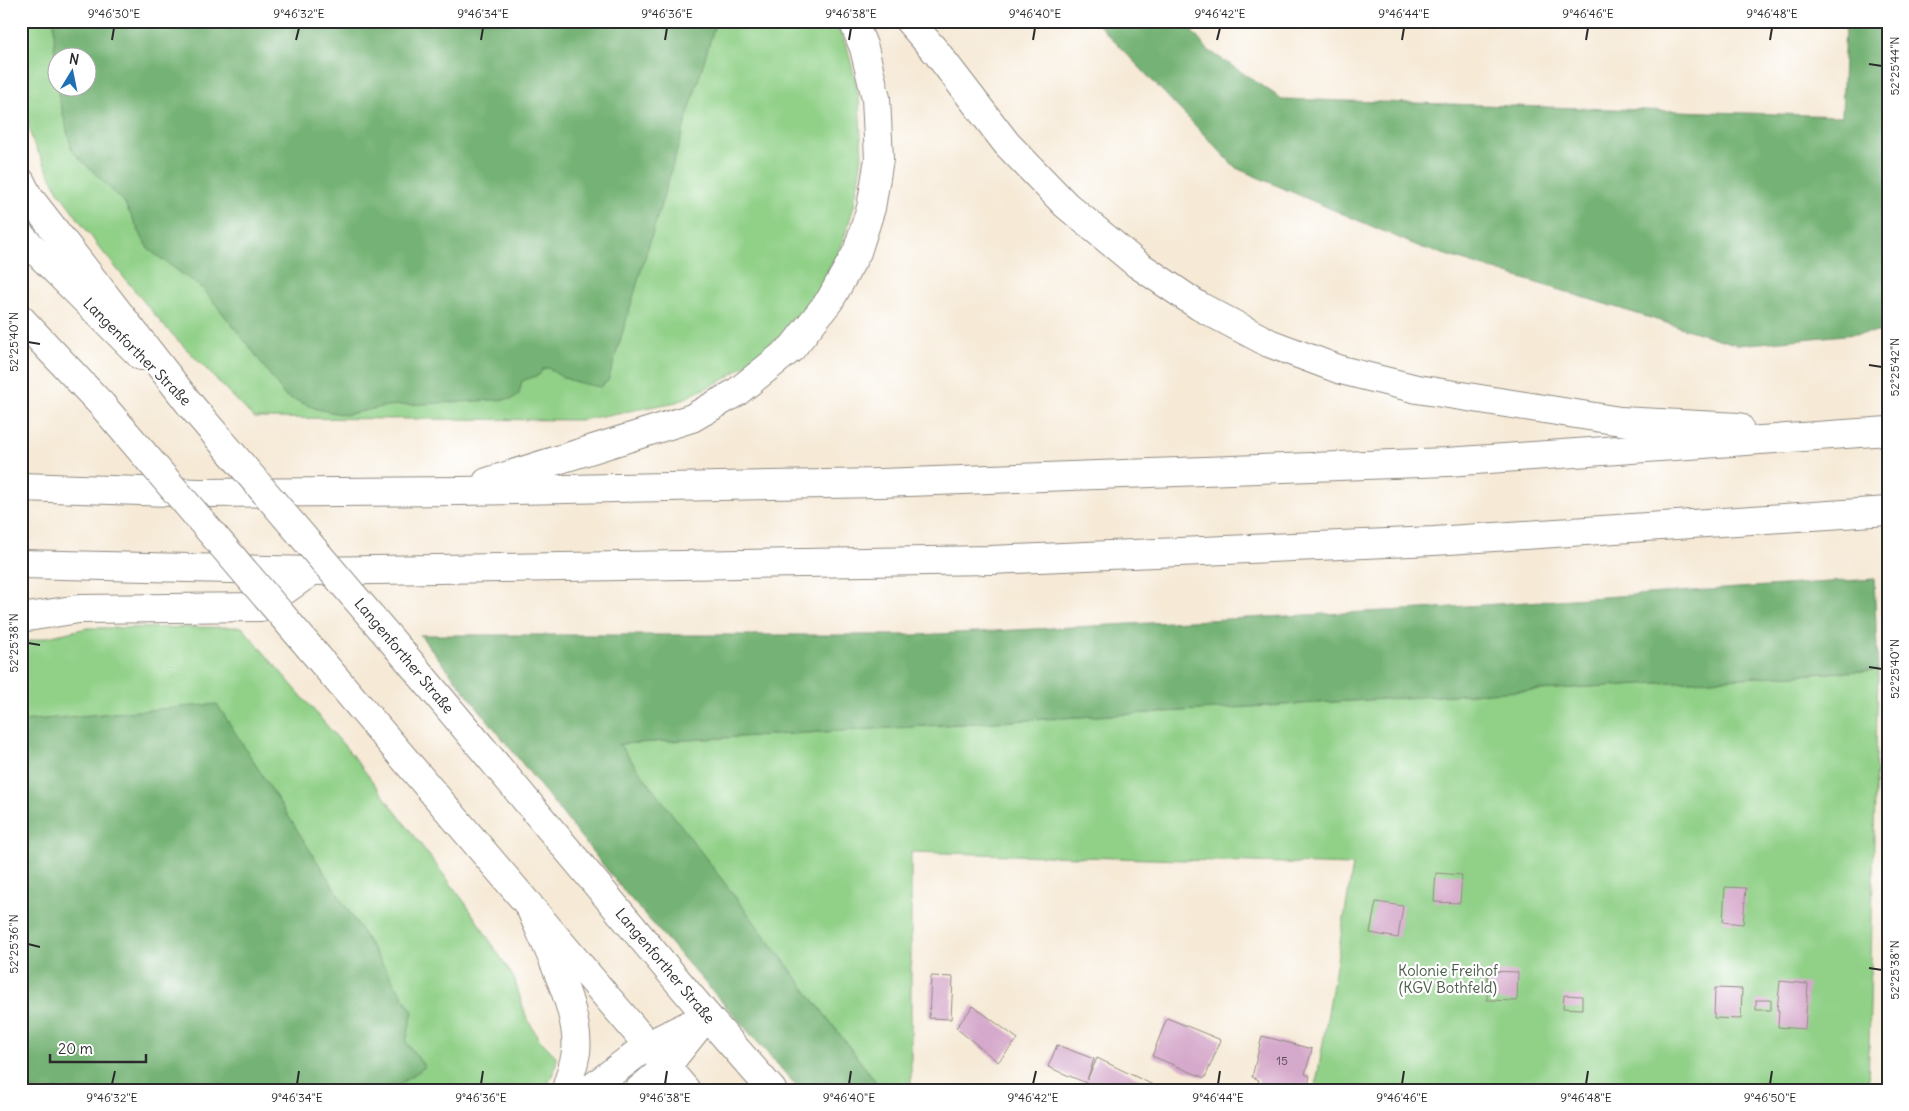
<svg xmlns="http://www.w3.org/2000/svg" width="1909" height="1111" font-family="Delius,sans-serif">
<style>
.green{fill:#90d087;stroke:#5e7e59;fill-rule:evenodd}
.forest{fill:#74b274;stroke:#506e50;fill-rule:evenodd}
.building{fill:#d5a9cb}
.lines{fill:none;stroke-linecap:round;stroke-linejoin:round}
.major-casing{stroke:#908a81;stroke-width:30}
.highway-casing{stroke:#908a81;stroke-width:30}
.major{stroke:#fff;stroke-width:28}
.highway{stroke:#fff;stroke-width:28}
.major-bridge-casing{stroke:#908a81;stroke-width:30;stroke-linecap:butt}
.major-bridge{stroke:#fff;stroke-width:28}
.ticks{fill:none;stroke:#2b2b2b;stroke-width:2}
.labels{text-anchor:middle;stroke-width:4.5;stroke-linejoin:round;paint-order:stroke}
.number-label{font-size:12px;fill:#564a53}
.street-label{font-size:15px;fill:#2b2b2b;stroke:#fff}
.park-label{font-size:15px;fill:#495d47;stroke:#fff}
.neatline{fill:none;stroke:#2b2b2b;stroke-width:2}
.ticks-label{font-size:12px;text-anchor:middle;fill:#2b2b2b}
</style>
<rect width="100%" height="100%" fill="#fff"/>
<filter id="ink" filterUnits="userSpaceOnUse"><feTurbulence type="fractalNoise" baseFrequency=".02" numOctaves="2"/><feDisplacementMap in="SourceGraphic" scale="10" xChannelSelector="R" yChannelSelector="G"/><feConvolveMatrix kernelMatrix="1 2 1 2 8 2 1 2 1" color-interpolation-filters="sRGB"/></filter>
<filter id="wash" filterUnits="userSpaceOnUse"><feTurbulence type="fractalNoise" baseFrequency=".0096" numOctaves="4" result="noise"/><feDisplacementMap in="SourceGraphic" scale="20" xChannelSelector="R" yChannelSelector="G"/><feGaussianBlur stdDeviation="1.12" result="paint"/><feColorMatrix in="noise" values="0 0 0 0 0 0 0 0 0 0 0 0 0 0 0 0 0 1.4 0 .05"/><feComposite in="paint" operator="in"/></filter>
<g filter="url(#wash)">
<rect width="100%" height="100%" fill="#f6ead7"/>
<!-- green -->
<path class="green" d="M30 21H836L848 50 859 97 862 158 854 206 840 251 818 296 780 341 725 379 677 402 581 420 254 418 164 326 98 246 58 191 32 140 24 102 23 42ZM58 58H88V88H58Z
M242 627 354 757 466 904 514 978 526 1016 539 1039 556 1056V1067L545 1090H21V643L87 628Z
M1878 670 1868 1090H1315L1353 865 911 852V1090H882L618 744Z"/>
<!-- forest -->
<path class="forest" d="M54 21H716L608 381 600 387C581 383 563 381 549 368L543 369 539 375 522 381 519 394 512 399 387 406 345 415 317 409 285 396 252 350 204 290 148 249 124 202 72 151 55 81ZM58 58H88V88H58Z
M1095 21H1183L1208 50 1282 99 1842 116 1845 21H1888V331L1738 345 1420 247 1236 168Z
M1874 579 1878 670 619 744 882 1090H800L623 890 420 635H917L1422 609Z
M217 704 413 1012 406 1042 425 1067 391 1090H21V721Z"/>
<g id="blocks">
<!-- building -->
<path class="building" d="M1436 873 1462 875 1460 903 1434 902Z
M1725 887 1746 888 1743 924 1723 922Z
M1376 902 1403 906 1398 938 1370 933Z
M1488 971 1518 972 1517 1001 1487 1000Z
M931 976 953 977 951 1019 929 1018Z
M1780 981 1808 984 1805 1029 1778 1027 1779 1010H1777Z
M1715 988 1742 989 1741 1019 1714 1018Z
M1564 995 1582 996V1009L1563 1008Z
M1756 1000H1771V1010H1756Z
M973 1006 1018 1039 998 1062 956 1028Z
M1167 1018 1221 1040 1205 1078 1152 1056Z
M1262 1036 1312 1049 1305 1074 1310 1076 1307 1090H1256L1259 1080 1252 1077Z
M1057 1045 1094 1059 1087 1080 1097 1058 1153 1085 1151 1090H1103L1048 1067Z"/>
</g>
</g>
<g filter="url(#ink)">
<use href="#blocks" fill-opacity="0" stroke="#908a81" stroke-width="1"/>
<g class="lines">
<defs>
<path id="major" d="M21 236 141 356
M21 319 102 405
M310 648 686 1090
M399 649 707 1016 772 1090
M639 1090 666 1067 707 1016"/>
<path id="highway" d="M909 21 937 53 1007 144 1066 205 1137 264 1199 306 1269 343 1341 370 1417 389 1620 421 1739 427
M21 182 28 196 192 407
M487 482 692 418 737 392 792 348 830 300 857 252 871 208 879 159 876 98 864 48 853 21
M21 487 200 493 459 491 881 483 1447 462 1888 431
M21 564 312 571 991 560 1434 541 1888 511
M21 618 79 609 261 607 312 571
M529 905C545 944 581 1011 576 1052 574 1065 569 1078 566 1090
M589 1090 648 1045 707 1016"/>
</defs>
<!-- major casing -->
<use href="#major" class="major-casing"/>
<!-- highway casing -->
<use href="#highway" class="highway-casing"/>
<!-- major -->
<use href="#major" class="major"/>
<!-- highway -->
<use href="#highway" class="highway"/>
<defs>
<path id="major-bridge" d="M102 405 310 648
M192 407 399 649"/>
</defs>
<!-- major-bridge casing -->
<use href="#major-bridge" class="major-bridge-casing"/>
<!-- major-bridge -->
<use href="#major-bridge" class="major-bridge"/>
</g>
</g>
<!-- ticks -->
<path class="ticks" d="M112 40 114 28M296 40 299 28M481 40 483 28M665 40 667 28M849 40 851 28M1033 40 1035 28M1217 40 1220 28M1402 40 1404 28M1586 40 1588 28M1770 40 1772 28M1869 64 1882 66M28 342 40 344M1869 365 1882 367M28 643 40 645M1869 667 1882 669M28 944 40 947M1869 968 1882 970M112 1084 115 1071M297 1084 299 1071M481 1084 483 1071M665 1084 667 1071M849 1084 851 1071M1033 1084 1036 1071M1218 1084 1220 1071M1402 1084 1404 1071M1586 1084 1588 1071M1770 1084 1772 1071"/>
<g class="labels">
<!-- number labels -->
<g class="number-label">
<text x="1282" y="1065">15</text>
</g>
<!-- street labels -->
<g class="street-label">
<text transform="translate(137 352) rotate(45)" y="5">Langenforther Straße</text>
<text transform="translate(404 656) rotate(50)" y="5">Langenforther Straße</text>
<text transform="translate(665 966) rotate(50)" y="5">Langenforther Straße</text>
</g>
<!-- park labels -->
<g class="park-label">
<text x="1448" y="976">Kolonie Freihof<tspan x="1448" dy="17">(KGV Bothfeld)</tspan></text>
</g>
</g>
<!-- margin -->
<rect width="1909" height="1111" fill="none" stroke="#fff" stroke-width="55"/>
<!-- north arrow -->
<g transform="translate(72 72) rotate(10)"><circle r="24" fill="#ffffff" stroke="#aaaaaa"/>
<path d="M0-4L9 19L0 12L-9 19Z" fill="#1f6fb2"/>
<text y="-8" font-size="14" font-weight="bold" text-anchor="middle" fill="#2b2b2b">N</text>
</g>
<!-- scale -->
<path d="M50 1054v8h96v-8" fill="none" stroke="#2b2b2b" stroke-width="2.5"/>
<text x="58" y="1054" font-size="15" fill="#2b2b2b" stroke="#ffffff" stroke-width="4" paint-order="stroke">20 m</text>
<rect x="28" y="28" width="1854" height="1056" class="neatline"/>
<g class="ticks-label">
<text x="114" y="18">9°46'30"E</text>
<text x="299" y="18">9°46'32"E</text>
<text x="483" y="18">9°46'34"E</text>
<text x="667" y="18">9°46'36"E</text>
<text x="851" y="18">9°46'38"E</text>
<text x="1035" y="18">9°46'40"E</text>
<text x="1220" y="18">9°46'42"E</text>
<text x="1404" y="18">9°46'44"E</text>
<text x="1588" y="18">9°46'46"E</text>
<text x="1772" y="18">9°46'48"E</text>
<text transform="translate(1895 66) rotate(-90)" y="4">52°25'44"N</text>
<text transform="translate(14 342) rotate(-90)" y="4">52°25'40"N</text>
<text transform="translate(1895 367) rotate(-90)" y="4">52°25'42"N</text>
<text transform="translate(14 643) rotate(-90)" y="4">52°25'38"N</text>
<text transform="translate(1895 669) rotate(-90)" y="4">52°25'40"N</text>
<text transform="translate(14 944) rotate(-90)" y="4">52°25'36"N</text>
<text transform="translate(1895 970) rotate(-90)" y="4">52°25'38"N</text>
<text x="112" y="1102">9°46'32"E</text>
<text x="297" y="1102">9°46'34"E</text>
<text x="481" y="1102">9°46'36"E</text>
<text x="665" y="1102">9°46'38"E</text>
<text x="849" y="1102">9°46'40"E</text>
<text x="1033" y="1102">9°46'42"E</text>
<text x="1218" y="1102">9°46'44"E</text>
<text x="1402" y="1102">9°46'46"E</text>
<text x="1586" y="1102">9°46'48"E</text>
<text x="1770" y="1102">9°46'50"E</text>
</g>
</svg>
